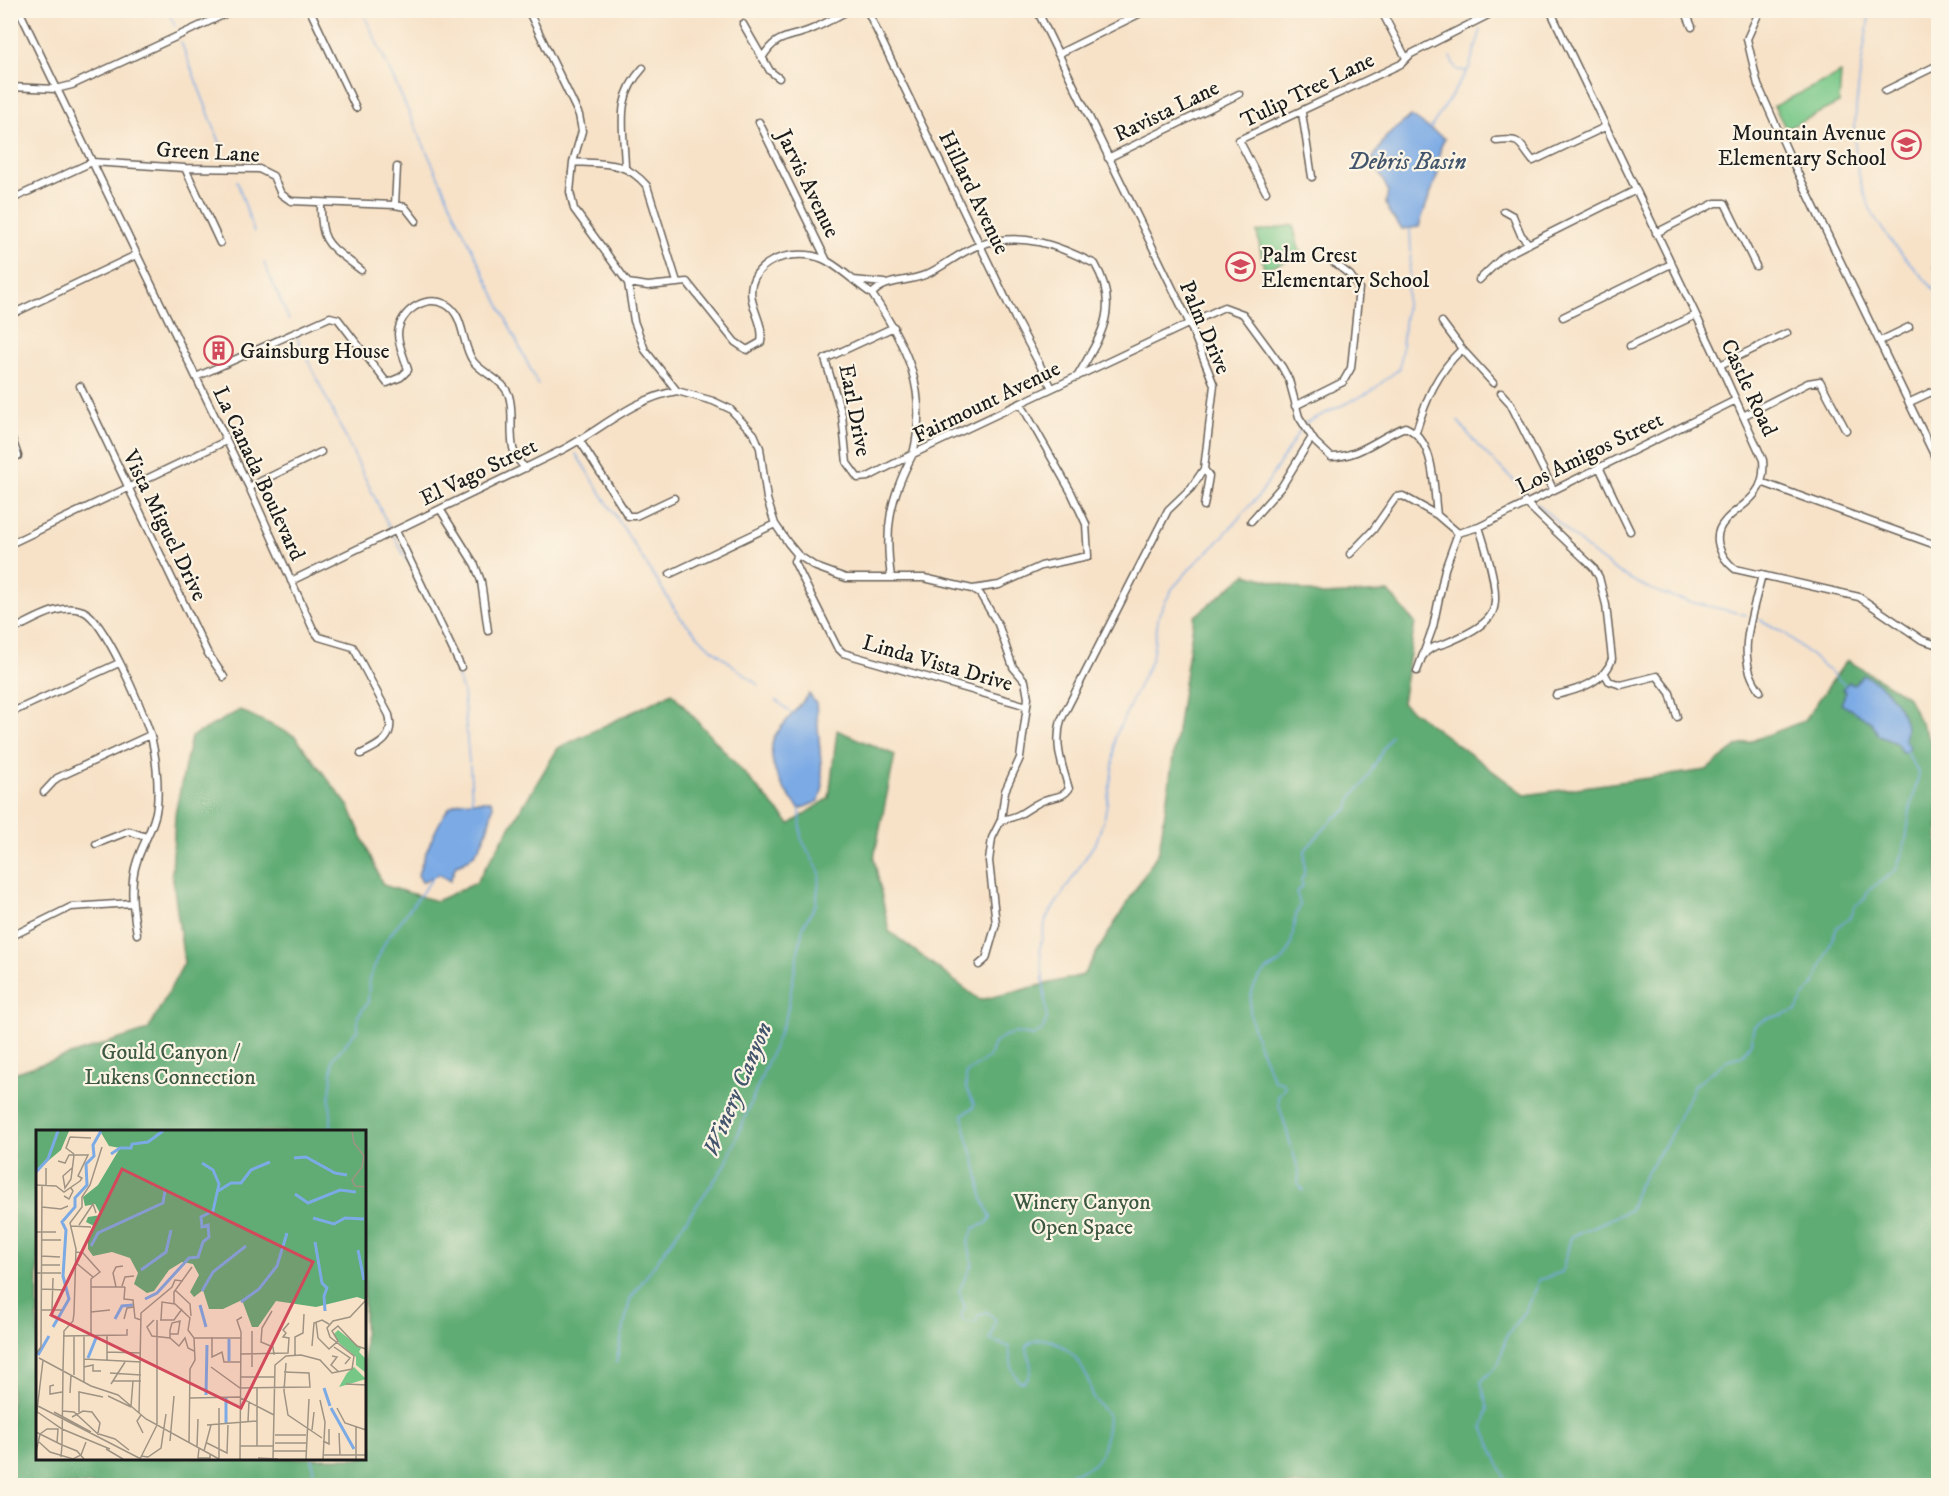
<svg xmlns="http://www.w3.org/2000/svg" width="1949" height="1496" font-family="'IM FELL DW Pica',serif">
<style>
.green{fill:#77c787;stroke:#4a7252;stroke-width:1.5}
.forest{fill:#61ac74;stroke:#3e6448;stroke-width:1.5;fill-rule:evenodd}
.water{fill:#7baae5;stroke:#4c6380;stroke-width:1.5}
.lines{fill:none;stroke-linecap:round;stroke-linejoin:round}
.stream{stroke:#7baae5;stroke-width:1.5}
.minor-casing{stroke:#696158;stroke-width:9}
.minor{stroke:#fff;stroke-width:6}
.labels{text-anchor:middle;stroke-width:4.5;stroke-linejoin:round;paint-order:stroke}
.street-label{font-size:22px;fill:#1c1c1c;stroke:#fcf5e5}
.poi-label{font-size:22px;fill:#1c1c1c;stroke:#fcf5e5;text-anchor:start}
.park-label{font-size:22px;fill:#3c5841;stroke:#fcf5e5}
.water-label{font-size:24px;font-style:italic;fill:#42556c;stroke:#fcf5e5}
.inset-river{fill:none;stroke:#7baae5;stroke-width:3}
.inset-road{fill:none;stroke:#9f9383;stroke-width:1.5}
.view{fill:#d1495b;fill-opacity:0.15;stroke:#d1495b;stroke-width:3}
.inset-edge{fill:none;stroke:#1c1c1c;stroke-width:3}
</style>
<rect width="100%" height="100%" fill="#fcf5e5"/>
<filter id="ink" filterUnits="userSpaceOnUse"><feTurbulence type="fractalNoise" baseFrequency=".0167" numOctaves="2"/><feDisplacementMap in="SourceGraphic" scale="12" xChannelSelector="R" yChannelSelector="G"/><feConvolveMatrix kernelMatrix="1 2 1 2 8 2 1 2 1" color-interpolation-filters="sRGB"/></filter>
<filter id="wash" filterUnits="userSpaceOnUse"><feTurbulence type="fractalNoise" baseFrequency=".008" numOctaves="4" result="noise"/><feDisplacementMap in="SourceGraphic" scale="24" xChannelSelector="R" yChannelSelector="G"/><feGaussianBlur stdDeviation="1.35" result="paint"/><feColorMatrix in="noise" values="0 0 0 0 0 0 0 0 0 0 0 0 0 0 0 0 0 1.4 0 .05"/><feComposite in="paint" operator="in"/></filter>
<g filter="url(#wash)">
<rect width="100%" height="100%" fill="#f7e2c8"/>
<!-- green -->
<path class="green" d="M1841 73 1839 103 1786 129 1774 106Z
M1293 225 1301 256 1264 269 1257 232Z"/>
<!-- forest -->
<path class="forest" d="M1246 574 1322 595 1389 592 1415 623 1402 703 1525 795 1706 770 1738 746 1804 721 1847 660 1907 696 1938 756V1485H11L10 1074 148 1030 184 963 172 873 175 814 191 737 240 710 295 736 349 807 383 885 436 901 476 883 558 748 672 693 790 824 829 798 837 730 895 755 874 858 889 931 980 1000 1083 975 1159 851 1194 617ZM38 1132H364V1458H38Z"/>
<!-- water -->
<path class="water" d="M1411 116 1445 139C1436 151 1441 163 1437 176 1431 193 1424 209 1419 227L1402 229 1390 214 1386 203 1388 190 1372 160 1386 137Z
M1863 675C1883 681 1914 717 1904 739L1910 748 1902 753 1896 743 1879 736 1871 722 1841 704 1846 692 1842 689 1849 682 1853 685Z
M809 694 816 703 823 787 819 801 800 809C783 791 765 763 774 737 775 733 803 702 809 694Z
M472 801H491L493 805C489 828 481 859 456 865L450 881 439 874 422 882 418 875C422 861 440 816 450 807 456 802 464 801 472 801Z"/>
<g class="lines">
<!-- stream -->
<path class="stream" d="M168 10 175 26
M362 10 458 220 538 385
M1870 10C1861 75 1841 147 1870 208 1885 240 1916 268 1938 294
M181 42 222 148
M1450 57 1457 70 1467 71
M1430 129 1469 68 1481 30
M237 181 254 232
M264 263 289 320
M297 338 389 527
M1458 421 1478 446 1528 494
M1305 423 1370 392 1400 368 1411 252 1410 229
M576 454 680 617 706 644 758 685
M1537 503C1574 537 1609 574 1658 592 1686 603 1717 607 1746 615
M394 536 407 561
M1759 619 1786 634 1845 685
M449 649 463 692 469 763
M776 700 794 715
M470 766 472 801
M330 1132C334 1115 328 1107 330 1093 332 1081 333 1073 332 1060L358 1029V1016L368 1002 369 979 385 942 435 875
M1303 1191 1298 1183 1299 1172 1279 1105 1278 1096 1285 1087 1283 1082 1274 1080C1260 1049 1233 1000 1265 972 1271 966 1279 965 1284 959 1297 941 1290 922 1300 906L1297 892 1303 886 1301 880 1304 875 1305 850 1334 818 1348 809 1353 795 1364 784 1391 735
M616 1363 630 1299 726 1164 786 1017 803 926 816 904 820 873 801 838 800 809
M312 1458 314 1478 319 1486
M1051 1486C1062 1476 1072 1474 1085 1469 1105 1462 1107 1433 1108 1415L1092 1397C1091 1369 1055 1322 1026 1346 1029 1360 1036 1370 1024 1382L1018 1381 1012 1369 1009 1347 990 1340 996 1320 987 1312 979 1314 975 1323 964 1321 961 1315 965 1308 959 1291 972 1264 968 1242 974 1228 987 1223 991 1217C979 1197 982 1190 977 1169 972 1149 964 1134 963 1114L973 1108 974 1104 966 1088V1073L989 1057 993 1045 1004 1036 1015 1033 1033 1036 1043 1029 1047 1018 1040 948 1046 919 1097 840 1105 815 1113 766 1115 737 1152 658 1159 614 1172 589 1195 563 1216 544 1261 493 1302 427
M1508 1486 1483 1427 1488 1409 1481 1382 1499 1363 1507 1335 1526 1309 1539 1280 1562 1272 1571 1237 1630 1210 1638 1186 1668 1140 1694 1086 1729 1059 1742 1056 1751 1042 1754 1026 1766 1019 1796 1011 1804 996 1814 985 1837 927 1850 918 1855 906 1864 900 1869 890 1896 870 1906 841 1910 810 1919 774 1905 750"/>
</g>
</g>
<g filter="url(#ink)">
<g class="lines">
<defs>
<path id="minor" d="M19 10 249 487 313 629 319 637 353 647 389 715C395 738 380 745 361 754
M310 10 356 108
M528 10 579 115 582 131 573 162 570 192 574 209 628 283 634 321 645 350 677 391 713 401 730 409 754 434 760 448 767 499 775 524 788 543 798 555 816 567 846 578H924L972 589 980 594 998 624 1013 667 1025 681 1028 698 1020 758 1005 791 1001 820 992 838 989 861 996 924 986 959 979 965
M867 10 1015 318 1052 388
M1381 10 1406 58
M1550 10 1720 365 1763 460C1764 471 1763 483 1756 492 1749 504 1734 510 1725 521 1710 537 1721 558 1735 569L1859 597 1922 640 1938 645
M1685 10 1692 27
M1760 10 1747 39 1758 85 1790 157 1938 463
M743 24 770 71 779 78
M1058 54 1147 10
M762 58C777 34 787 39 810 30 823 25 836 17 849 10
M10 87 56 89 72 85 234 10
M1885 91 1938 65
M1302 113 1312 177
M759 122 827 261
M1496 141C1523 138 1518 143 1533 161L1605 127
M1108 158 1239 94
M573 162C604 164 625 160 647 186L677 282
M625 167C624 127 614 99 643 68
M185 168 220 243
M1266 192 1239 140 1401 64 1411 54 1498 10
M10 200 92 162 185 168 259 169 273 176 281 194 291 201 395 205 405 207 416 221
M321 203C320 246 330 245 361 270
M395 205 397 167
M1504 211 1513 216 1521 235 1529 244
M1656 233 1715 203H1725L1756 266
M1938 267V266
M853 280 884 283
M1479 280 1504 256 1636 190
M628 283 648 286 687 282 735 342 747 350 761 342C765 322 747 305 752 284 760 255 804 248 827 261 843 270 857 284 872 294 886 278 908 283 927 274 945 266 961 251 980 245 1022 231 1057 245 1095 264 1121 309 1100 337 1077 377
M872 294C907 346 929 391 913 454L868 477 858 478 847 463 842 415 825 359 894 327
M10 315 136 255
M1563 317 1671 264
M1442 322 1462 349 1493 383
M1880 341 1909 327
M1630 346 1696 315
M1720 365 1787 333
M196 377 330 317 338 319 387 383 401 377 408 370C405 359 398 345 398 334 399 312 425 294 445 304 465 314 461 344 473 361 483 375 507 380 510 400 515 423 504 453 526 468
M80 386 207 652 224 677
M1501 393 1510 403 1553 489
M1910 402 1938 389
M1295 406 1343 382 1351 368 1359 288 1350 275 1332 261
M1743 416 1808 383 1820 381 1846 430
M1416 432C1426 399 1437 373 1462 349
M10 433 18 456
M580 441 628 516H636L674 498
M1599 467 1630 531
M1204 469 1209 476 1204 506
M1761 482 1930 543H1938
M249 487 321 452
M1525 502 1593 567 1599 577 1606 605 1612 659C1605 682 1578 690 1556 695
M440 509 475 565 481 581 488 631
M1251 521 1282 486 1312 437
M396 531 461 667
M1458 533 1479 527 1736 400
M10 544 226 441
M1350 554 1373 530 1396 497 1403 496 1437 515
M798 555 794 561 837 647 843 653 1027 706
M670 574 775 524
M891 577C884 528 890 498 913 454L1224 307 1243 314 1282 367 1289 380 1299 417 1315 442 1331 457C1360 457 1379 437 1405 427 1436 440 1433 486 1437 515L1458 533
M291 581 560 451C600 431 631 399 677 391
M973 589 999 585 1041 566 1088 556 1086 524 1071 492 1021 404
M10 631C31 622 60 601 83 611 105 620 142 709 150 733 156 754 159 784 157 806 155 826 143 842 137 861 129 884 133 910 137 934
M1423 656C1432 644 1439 647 1451 641 1463 636 1486 625 1492 613 1502 596 1485 546 1479 527
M1417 671 1433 627 1445 569 1458 533
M1605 674 1609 681 1621 685 1657 676 1670 693 1677 717
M1760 691C1733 657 1754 612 1762 574
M10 713 119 663
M44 792 57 778 150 735
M1001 820C1024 816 1025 809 1042 801 1052 796 1062 799 1069 789 1062 765 1054 745 1061 720L1168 510 1191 488 1204 469 1214 385 1189 322 1037 10
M96 844 129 831 146 837
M10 937 71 907 132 903"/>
</defs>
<!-- minor casing -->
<use href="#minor" class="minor-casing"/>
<!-- minor -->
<use href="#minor" class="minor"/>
</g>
</g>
<!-- icons -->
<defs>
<symbol id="school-ring" viewBox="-11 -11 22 22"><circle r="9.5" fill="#fcf5e5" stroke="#d1495b" stroke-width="1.5"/><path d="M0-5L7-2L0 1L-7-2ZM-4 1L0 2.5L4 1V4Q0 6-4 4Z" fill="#d1495b"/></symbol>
<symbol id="building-ring" viewBox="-11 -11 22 22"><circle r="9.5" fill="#fcf5e5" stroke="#d1495b" stroke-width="1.5"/><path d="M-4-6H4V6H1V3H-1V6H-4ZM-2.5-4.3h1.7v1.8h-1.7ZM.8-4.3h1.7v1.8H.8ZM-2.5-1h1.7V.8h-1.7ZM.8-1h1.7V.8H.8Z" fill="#d1495b"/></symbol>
</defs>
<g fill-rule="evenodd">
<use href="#school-ring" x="1890" y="128" width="33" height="33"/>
<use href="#school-ring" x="1224" y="250" width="33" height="33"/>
<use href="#building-ring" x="202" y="334" width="33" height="33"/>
</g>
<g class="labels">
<!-- street labels -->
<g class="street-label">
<text transform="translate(1307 89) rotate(-26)" y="8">Tulip Tree Lane</text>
<text transform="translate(1166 110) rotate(-26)" y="8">Ravista Lane</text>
<text transform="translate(208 151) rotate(3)" y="8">Green Lane</text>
<text transform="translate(809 183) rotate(64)" y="8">Jarvis Avenue</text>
<text transform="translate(975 192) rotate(64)" y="8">Hillard Avenue</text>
<text transform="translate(1206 327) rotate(67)" y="8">Palm Drive</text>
<text transform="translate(1750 387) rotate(65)" y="8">Castle Road</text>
<text transform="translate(986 401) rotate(-26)" y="8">Fairmount Avenue</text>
<text transform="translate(856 410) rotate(79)" y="8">Earl Drive</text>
<text transform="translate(1589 452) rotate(-26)" y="8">Los Amigos Street</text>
<text transform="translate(478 471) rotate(-26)" y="8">El Vago Street</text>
<text transform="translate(260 473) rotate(65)" y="8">La Canada Boulevard</text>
<text transform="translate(166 525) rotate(64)" y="8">Vista Miguel Drive</text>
<text transform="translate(938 662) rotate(16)" y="8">Linda Vista Drive</text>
</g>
<!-- poi labels -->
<g class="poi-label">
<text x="1886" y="140" text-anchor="end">Mountain Avenue<tspan x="1886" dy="25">Elementary School</tspan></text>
<text x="1261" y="262">Palm Crest<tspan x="1261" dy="25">Elementary School</tspan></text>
<text x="240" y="358">Gainsburg House</text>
</g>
<!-- park labels -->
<g class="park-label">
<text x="170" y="1059">Gould Canyon /<tspan x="170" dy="25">Lukens Connection</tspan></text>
<text x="1082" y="1209">Winery Canyon<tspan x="1082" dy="25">Open Space</tspan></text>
</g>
<!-- water labels -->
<g class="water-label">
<text x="1407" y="169">Debris Basin</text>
<text transform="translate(737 1089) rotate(-67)" y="8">Winery Canyon</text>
</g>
</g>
<!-- overview -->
<g transform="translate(36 1130)">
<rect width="330" height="330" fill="#f7e2c8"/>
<path d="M302 200 325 218 323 222 330 229V243L320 235V227L303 213 298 204ZM318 237 330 249 303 257 311 243Z" fill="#77c787"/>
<path d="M0 1H33L25 20 0 41ZM64 1H330V170L321 167 280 177 240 171 222 197H216L206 170 187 179H173L167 160 158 167 154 162 163 145 157 134 146 132 133 140 118 161 111 163 98 154 102 143 94 128 76 122 57 126 52 119V106L58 96 50 92 52 87 65 85 59 74 49 76 47 67 62 55 84 18 73 16Z" fill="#61ac74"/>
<path class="inset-river" d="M75 24 84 18H95L96 14 112 12 127 1M258 28 270 27 299 43 311 45M0 42 12 29 22 1M182 61 195 53H205L215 40 234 32M259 64 272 73 304 60 320 62M277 88 298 94 309 88 328 89M279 112 286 153 291 158 288 166 289 181M55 116 62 103 127 73 129 61M322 120 328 150M105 140 130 122 135 100M166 161 177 142 210 116M109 169 121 163 153 128 162 127 167 112 173 107 172 95 166 97 165 87 177 81 183 54 177 40 166 33M205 172 223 159 241 136 251 103M164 175 170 197M79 189 86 176 97 175M17 197 33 169 27 146 30 100 26 92 39 77V68L51 55 50 34 58 26 57 15 65 1M2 225 13 206M52 228 60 208M193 231V209M288 258 294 276M170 265 171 215M190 268V293M295 278 318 319"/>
<path class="inset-road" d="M316 1 318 13 328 26 326 37 316 50 319 56 330 57M34 7 30 18 38 24M34 7 55 8M22 31 29 33 33 25H52L42 46 46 48 44 51M36 38 27 46 29 58 35 49 38 25M0 55 20 56 28 62 44 51M10 56V38M28 66 33 69 37 61 35 58M6 77 25 79 32 76M43 95 57 74 60 83M35 96 55 97M0 102H20M5 110H25M40 122 47 123 64 142 55 149V206M5 126 24 127M39 132 57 147M5 135H24M0 143H25M86 156 89 147 98 146M55 157H89M80 157 77 143 80 137 87 136M89 157 88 169 97 170 99 188 105 190M5 159 29 160M139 160 154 174 155 186M138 174V162L156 137M5 180H26M16 180 17 148M236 181 226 198 225 212 237 217 238 225M55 182 74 180M88 189 91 178 98 177M118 190 111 197 116 206 134 208 143 216 149 208 152 218 158 221M124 190H138L146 179M125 190 126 172 139 174 154 188 152 200 158 208 159 230 154 239 153 313M280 192 282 208 293 219 302 211 296 201 302 196 321 216 330 219M216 201V237M134 204H142L144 191 136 193 134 200V208M27 206 91 205V199M71 206V231M176 207V227L186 222 188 232H204M158 208H205M276 216 278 193 286 190 293 194M298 217 314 228 309 234M71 222 105 223M0 224 5 217 6 56M204 224 252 223 253 208 247 207 250 203 247 200 253 193M259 225V207L267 203 268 184M296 226 301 227 295 235 303 242M3 228 55 256 82 265 110 289 183 329M48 229 105 232M250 233 248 261 252 285 286 308M48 237 57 235V241H65M175 237 204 258 274 257 273 243 248 242M27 240 28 201 37 191 38 183 40 119 34 93 46 77V67L54 55 66 17M27 241 26 315 41 321 48 329M74 243 105 245M38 245V206M204 247H238M77 251H105M48 252V206M75 254 89 232M310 254 330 255M18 255 14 256V264L26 262M34 263 35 245M72 266 95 277M154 268 203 267 238 285M284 270 289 292 287 329M0 275 105 329M95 276 97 251M301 278 309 293 330 300M0 281 26 299 74 319M26 281 38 282 63 305M18 282 55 302M43 282V262L67 267M103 284 105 183 136 157 139 150 147 151M105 285 101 291 107 303M36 287 47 281 56 282 64 293 62 303M0 289 7 230M212 291 213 271M121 294V190M171 295 221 291M320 297V329M276 300 278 282M0 302 26 315 25 327M303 303 304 325M4 304 11 299H22L21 313M63 304 79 309 93 320M239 305H270M134 311 138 266M287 311 293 314V299M3 312 14 322 37 329 45 325 50 312M171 313 191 323 192 295M239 313H270M204 316H238M221 316V258M161 317 162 289M163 318 162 328H174V325M70 319 87 329M168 321 175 295M237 321H270M0 322 4 304M287 325H330M105 326 112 327 125 318 130 284M222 328 242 329M104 329 121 295M183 329V278M204 329 205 202 201 190 206 187M237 329 239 235 250 226 265 225 284 230 296 243 316 239 318 226 294 207 291 198 297 191 314 187 330 170M270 329 273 269"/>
<path class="view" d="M86 39 277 132 205 278 15 185Z"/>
<rect width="330" height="330" class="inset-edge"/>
</g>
<!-- margin -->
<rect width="1949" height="1496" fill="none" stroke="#fcf5e5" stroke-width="36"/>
</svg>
